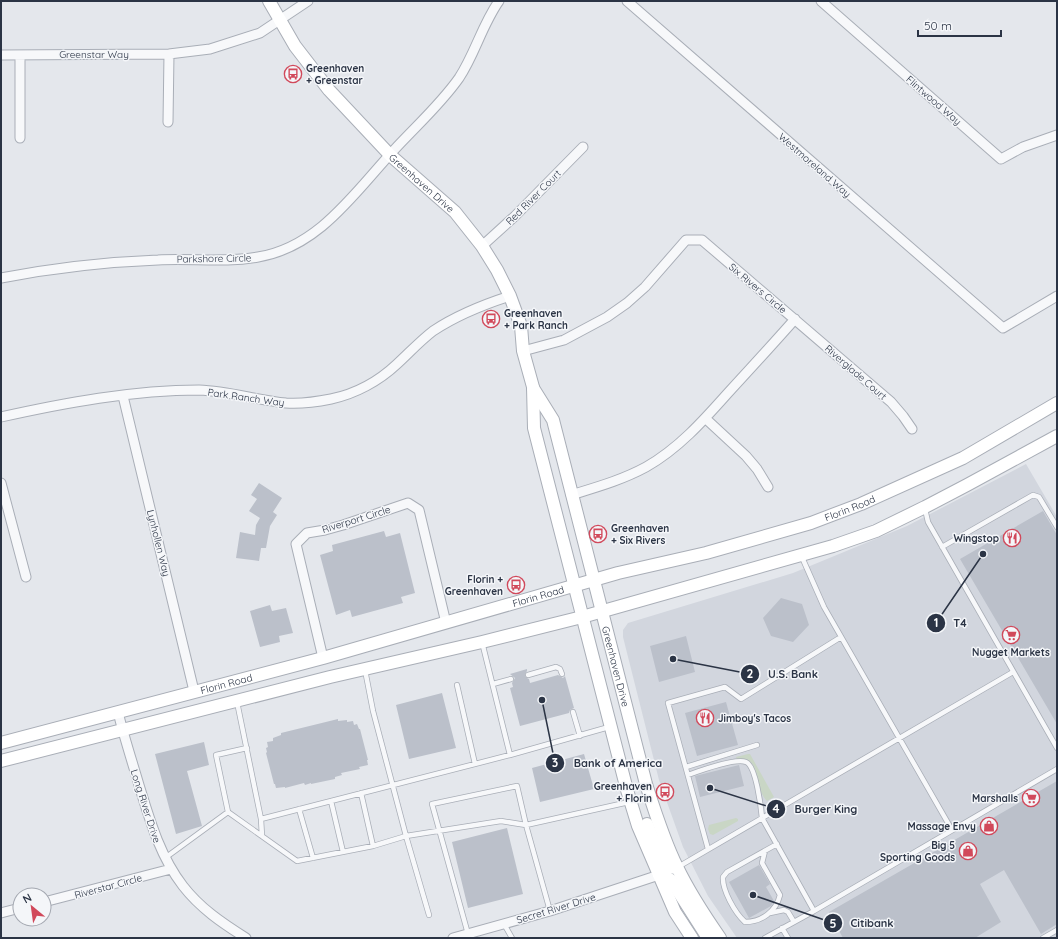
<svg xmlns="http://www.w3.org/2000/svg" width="1058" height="939" font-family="Quicksand,sans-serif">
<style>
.built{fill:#d2d6de}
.green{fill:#c9d6c5}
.building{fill:#bbc0ca}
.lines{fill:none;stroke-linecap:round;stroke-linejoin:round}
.lane-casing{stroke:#a9aeb7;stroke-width:6}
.street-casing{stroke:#a9aeb7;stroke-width:11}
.secondary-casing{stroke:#a9aeb7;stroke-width:14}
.lane{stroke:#f7f8fa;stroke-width:4.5}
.street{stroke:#f7f8fa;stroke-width:9}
.secondary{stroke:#fff;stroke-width:12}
.labels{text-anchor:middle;stroke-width:3;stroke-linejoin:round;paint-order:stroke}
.street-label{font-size:10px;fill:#2b3445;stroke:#f4f6f9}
.poi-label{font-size:10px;font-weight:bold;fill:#2b3445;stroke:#f4f6f9;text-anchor:end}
.leader{fill:none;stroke:#2b3445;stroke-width:1.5}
.callout-dot{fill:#2b3445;stroke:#f4f6f9;stroke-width:1.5}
.mark-label{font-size:12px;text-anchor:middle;font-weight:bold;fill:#fff}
.callout-label{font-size:11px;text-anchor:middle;font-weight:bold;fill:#2b3445;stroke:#f4f6f9;stroke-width:3;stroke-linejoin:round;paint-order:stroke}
</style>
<rect width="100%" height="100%" fill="#e4e7ec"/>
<!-- built -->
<path class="built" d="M1026 464 1057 517V938H737L708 896 683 847 659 780 623 637V630L628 623 793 573 907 526Z"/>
<!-- green -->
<path class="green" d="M748 754H750L774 797 767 801C764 798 762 794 760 790 756 778 757 754 737 760L736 757Z
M736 818 738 819V821L713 835 710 834 708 829 709 825Z"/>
<!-- building -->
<path class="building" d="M259 483 282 498 273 512 277 515 270 526 266 548H261L259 561 236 558 240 532 255 535 256 525 260 518 249 511 257 499 251 495Z
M1043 511 1057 535V724L960 559Z
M384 531 386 537 400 533 415 593 401 597 403 603 352 617 350 610 336 615 320 555 333 551 332 545Z
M781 598 802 604 809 625 793 642 771 636 763 618Z
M270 605 272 611 286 608 293 633 279 636 280 642 260 647 250 611Z
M686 636 695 672 659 682 650 646Z
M527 669V671L525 674V676L527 678 529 679 530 683 558 675 563 678 565 676 574 708 570 710 569 713 520 726 510 688 513 687 512 683 515 678 510 674Z
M442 693 456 748 409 759 396 705Z
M726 702 738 745 697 756 685 713Z
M338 719V721L347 720V722L353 721 354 725 357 724 359 729H360L368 760H367L368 765 359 767 360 769 341 773 342 775 335 777V779L311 784V783L305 785 304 783 285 788V787L276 788 275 784H274L266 753 267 752 266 748 268 747 267 742 273 741V738L281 735V733Z
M204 742 209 765 187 771 202 826 176 834 155 754Z
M584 754 594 789 540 802 532 768Z
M739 765 744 786 700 797 695 776Z
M1057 781V924L1041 934 1004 870 980 884 1001 922 975 938H843L829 912Z
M507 828 523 894 468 908 452 842Z
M759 865 770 884 766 887 774 901 771 906 749 918 729 882Z"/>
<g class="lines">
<defs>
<path id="lane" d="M925 509 928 522 1057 748
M942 547 1033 495 1039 497 1057 527
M801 555 824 607 952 830
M482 642 510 755
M365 670 373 711 406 836 501 821 526 825 629 802
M528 675 556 667 560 669 562 674
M493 684 511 679
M457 685 475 764
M237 702 261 819 262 836
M573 712 580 736
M247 748 216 755 228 812 297 861 373 846 406 836 429 915
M686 767 757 745
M688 775C699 771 736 758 746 762 756 766 761 807 762 818L814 911
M361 793 373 846
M331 801 343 852
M299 809 313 858
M261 819 510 755 609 727
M708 849 668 703 725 687 741 699 841 637
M765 851 762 863 780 895C776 912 761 922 745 922 735 913 722 890 723 877L727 872 777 844
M165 858 228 812
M678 867 1013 672
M770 913 784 910 788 912 794 922
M504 924 512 938
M782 928 788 938
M468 934 432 804 517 786 526 825 550 911
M765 938 814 911 1057 769
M1043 938 1057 930"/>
<path id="street" d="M627 1 1003 328 1057 296
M821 1 1001 159 1023 147 1057 135
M1 55 169 54 210 49 260 33 308 1
M20 55V138
M168 122 169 54
M482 246 515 216 583 147
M1 278C53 268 105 262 158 260 191 258 225 263 258 257 319 247 355 192 394 150 416 126 440 105 459 78 475 54 482 25 499 1
M523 351 564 340 607 317 627 303 645 287 686 240H702L891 402 903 416 912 429
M123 396 194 691
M1 417C64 403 133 390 199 390 229 391 256 400 286 403 300 404 316 402 331 399 355 394 379 381 397 364 409 353 420 341 433 331 457 315 482 305 510 296
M705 418 746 456 757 469 768 487
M1 483 26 577
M571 495C597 487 622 480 646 467 678 449 703 421 727 394 750 369 773 344 795 319
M323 658 296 544 307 533 325 530 343 525 408 503 419 510 446 623
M118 712C124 737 132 761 139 785 150 821 160 856 183 886 200 908 222 923 246 938
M44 902 171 869
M1 913 20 908
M453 938 550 911 659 875"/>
<g id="secondary">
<path id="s1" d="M269 1 295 46 329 90 390 155 455 212 482 246 497 270 510 296 521 326 523 351 533 387 534 428 627 790 638 826 675 912 692 938"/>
<path id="s2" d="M533 388 553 420 646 784C655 812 664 841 677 867 689 892 704 915 720 938"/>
<path id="s3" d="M1 743 323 658 618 573 706 553 811 523 861 504 963 458 1057 403"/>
<path d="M1 761 330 677 482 642 582 617 833 546 876 531 925 507 967 485 1057 436"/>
<path d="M647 824 662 861 669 867 677 868"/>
<path d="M659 875H663L671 880 708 938"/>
</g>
</defs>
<!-- lane casing -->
<use href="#lane" class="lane-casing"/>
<!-- street casing -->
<use href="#street" class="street-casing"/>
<!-- secondary casing -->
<use href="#secondary" class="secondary-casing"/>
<!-- lane -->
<use href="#lane" class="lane"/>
<!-- street -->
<use href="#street" class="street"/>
<!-- secondary -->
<use href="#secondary" class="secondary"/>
</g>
<!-- icons -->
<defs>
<symbol id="bus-ring" viewBox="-11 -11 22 22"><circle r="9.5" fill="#f4f6f9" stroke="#d1495b" stroke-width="1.5"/><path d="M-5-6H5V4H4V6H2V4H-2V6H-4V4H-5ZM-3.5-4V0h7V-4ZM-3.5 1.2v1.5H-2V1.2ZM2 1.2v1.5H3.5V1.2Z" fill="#d1495b"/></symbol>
<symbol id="restaurant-ring" viewBox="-11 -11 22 22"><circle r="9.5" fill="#f4f6f9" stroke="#d1495b" stroke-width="1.5"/><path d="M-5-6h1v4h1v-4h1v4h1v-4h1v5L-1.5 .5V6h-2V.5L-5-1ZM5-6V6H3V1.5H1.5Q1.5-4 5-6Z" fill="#d1495b"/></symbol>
<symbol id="supermarket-ring" viewBox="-11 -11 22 22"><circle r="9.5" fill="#f4f6f9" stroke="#d1495b" stroke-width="1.5"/><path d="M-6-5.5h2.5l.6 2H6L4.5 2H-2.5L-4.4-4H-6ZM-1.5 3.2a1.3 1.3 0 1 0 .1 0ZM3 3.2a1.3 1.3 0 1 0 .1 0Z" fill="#d1495b"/></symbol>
<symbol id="shop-ring" viewBox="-11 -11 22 22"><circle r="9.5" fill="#f4f6f9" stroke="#d1495b" stroke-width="1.5"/><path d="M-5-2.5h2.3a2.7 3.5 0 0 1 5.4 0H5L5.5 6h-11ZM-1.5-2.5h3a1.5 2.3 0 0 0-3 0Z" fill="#d1495b"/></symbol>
</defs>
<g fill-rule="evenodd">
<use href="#bus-ring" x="283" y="64" width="20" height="20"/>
<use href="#bus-ring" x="481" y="309" width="20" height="20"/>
<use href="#bus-ring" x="588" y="524" width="20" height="20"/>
<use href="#restaurant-ring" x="1002" y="528" width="20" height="20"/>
<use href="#bus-ring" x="506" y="575" width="20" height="20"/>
<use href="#supermarket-ring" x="1001" y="625" width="20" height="20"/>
<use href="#restaurant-ring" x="695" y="708" width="20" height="20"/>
<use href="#bus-ring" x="655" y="782" width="20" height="20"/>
<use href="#supermarket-ring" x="1021" y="788" width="20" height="20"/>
<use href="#shop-ring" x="979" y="816" width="20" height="20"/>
<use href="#shop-ring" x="958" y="841" width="20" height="20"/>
</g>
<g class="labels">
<!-- street labels -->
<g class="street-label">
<text x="94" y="58">Greenstar Way</text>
<text transform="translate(934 100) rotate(41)" y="4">Flintwood Way</text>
<text transform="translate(815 165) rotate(41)" y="4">Westmoreland Way</text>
<text dy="4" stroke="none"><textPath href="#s1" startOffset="239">Greenhaven Drive</textPath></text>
<text transform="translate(533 197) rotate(-45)" y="4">Red River Court</text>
<text transform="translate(214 258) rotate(-1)" y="4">Parkshore Circle</text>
<text transform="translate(758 288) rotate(40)" y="4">Six Rivers Circle</text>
<text transform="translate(856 372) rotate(41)" y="4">Riverglade Court</text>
<text transform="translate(246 397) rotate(8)" y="4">Park Ranch Way</text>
<text dy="4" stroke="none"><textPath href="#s3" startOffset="881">Florin Road</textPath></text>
<text transform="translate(356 519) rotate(-17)" y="4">Riverport Circle</text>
<text transform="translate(159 543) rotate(76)" y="4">Lynhollen Way</text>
<text dy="4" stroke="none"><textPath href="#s3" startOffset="557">Florin Road</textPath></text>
<text dy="4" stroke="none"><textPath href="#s2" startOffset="292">Greenhaven Drive</textPath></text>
<text dy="4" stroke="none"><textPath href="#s3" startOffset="233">Florin Road</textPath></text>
<text transform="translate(146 806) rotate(72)" y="4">Long River Drive</text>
<text transform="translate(108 886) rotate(-15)" y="4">Riverstar Circle</text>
<text transform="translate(556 908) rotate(-17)" y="4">Secret River Drive</text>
</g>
<!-- poi labels -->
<g class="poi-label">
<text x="306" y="72" text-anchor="start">Greenhaven<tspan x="306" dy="12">+ Greenstar</tspan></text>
<text x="504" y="317" text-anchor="start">Greenhaven<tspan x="504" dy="12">+ Park Ranch</tspan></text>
<text x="611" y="532" text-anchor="start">Greenhaven<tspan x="611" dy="12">+ Six Rivers</tspan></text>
<text x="999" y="542">Wingstop</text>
<text x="503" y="583">Florin +<tspan x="503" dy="12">Greenhaven</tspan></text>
<text x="1011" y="656" text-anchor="middle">Nugget Markets</text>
<text x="718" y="722" text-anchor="start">Jimboy's Tacos</text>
<text x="652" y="790">Greenhaven<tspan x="652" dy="12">+ Florin</tspan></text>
<text x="1018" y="802">Marshalls</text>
<text x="976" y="830">Massage Envy</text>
<text x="955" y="849">Big 5<tspan x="955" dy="12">Sporting Goods</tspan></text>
</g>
</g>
<!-- callouts -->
<path class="leader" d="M983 554L936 623M673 659L750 674M542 700L555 763M710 788L776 809M753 895L833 923"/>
<g class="callout-dot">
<circle cx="983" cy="554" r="4"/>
<circle cx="673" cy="659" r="4"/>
<circle cx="542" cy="700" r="4"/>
<circle cx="710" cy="788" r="4"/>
<circle cx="753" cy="895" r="4"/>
<circle cx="936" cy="623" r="10"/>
<circle cx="750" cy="674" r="10"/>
<circle cx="555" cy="763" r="10"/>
<circle cx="776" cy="809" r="10"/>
<circle cx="833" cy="923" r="10"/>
</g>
<g class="mark-label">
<text x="936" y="627">1</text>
<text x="750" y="678">2</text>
<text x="555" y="767">3</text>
<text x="776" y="813">4</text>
<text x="833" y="928">5</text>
</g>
<g class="callout-label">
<text x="960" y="627">T4</text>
<text x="793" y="678">U.S. Bank</text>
<text x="618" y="767">Bank of America</text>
<text x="826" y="813">Burger King</text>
<text x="872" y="927">Citibank</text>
</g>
<!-- border -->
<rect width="1058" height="939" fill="none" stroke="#2b3445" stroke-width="4"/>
<!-- north arrow -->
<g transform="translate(32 907) rotate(331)"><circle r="19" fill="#f4f6f9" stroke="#a4a8b1"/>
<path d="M0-3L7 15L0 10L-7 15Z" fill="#d1495b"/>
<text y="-6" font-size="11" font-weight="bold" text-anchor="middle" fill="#2b3445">N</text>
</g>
<!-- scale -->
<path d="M918 30v6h83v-6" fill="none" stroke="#2b3445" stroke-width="2"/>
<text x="924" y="30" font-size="12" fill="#2b3445" stroke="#f4f6f9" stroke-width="3" paint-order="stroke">50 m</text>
</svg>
